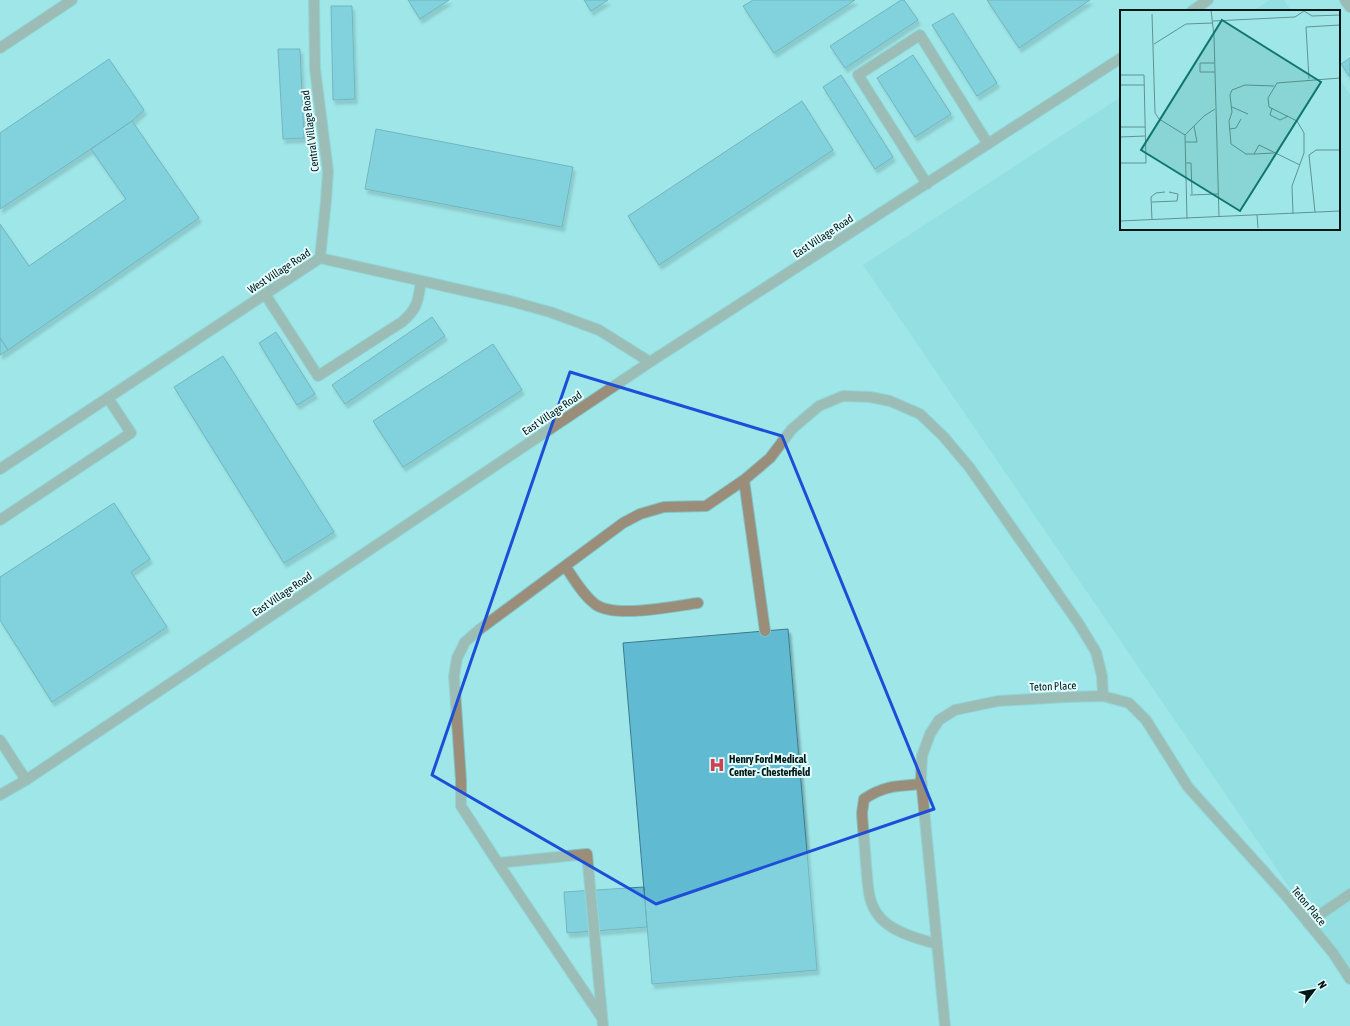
<svg xmlns="http://www.w3.org/2000/svg" width="1350" height="1026" font-family="'Asap Condensed',sans-serif">
<style>
.built{fill:#88d7da}
.building{fill:#61bad2;stroke:#3c7b8d;filter:url(#shadow)}
.lines{fill:none;stroke-linecap:round;stroke-linejoin:round}
.service-casing{stroke:#82c1c3;stroke-width:12}
.minor-casing{stroke:#82c1c3;stroke-width:12}
.service{stroke:#9a8d7a;stroke-width:10}
.minor{stroke:#9a8d7a;stroke-width:10}
.marked{fill:none;stroke:#1d4ed8;stroke-width:3;stroke-linejoin:round}
.labels{text-anchor:middle;stroke-width:4;stroke-linejoin:round;paint-order:stroke}
.street-label{font-size:11px;fill:#001718;stroke:#e3feff}
.poi-label{font-size:11px;font-weight:bold;fill:#001718;stroke:#e3feff;text-anchor:start}
.inset-road{fill:none;stroke:#5f9395;stroke-width:1}
.view{fill:#0f766e;fill-opacity:0.15;stroke:#0f766e;stroke-width:2}
.inset-edge{fill:none;stroke:#001718;stroke-width:2}
</style>
<defs>
<filter id="shadow"><feDropShadow dx="2.5" dy="4.5" stdDeviation="1" flood-color="#0004"/></filter>
</defs>
<rect width="100%" height="100%" fill="#9fe6e8"/>
<!-- built -->
<path class="built" d="M1270 0H1284L1291 11H1253Z
M1339 79 1350 94V976L863 265 1121 97V229H1339Z"/>
<!-- building -->
<path class="building" d="M408 0H449L420 19Z
M584 0H608L591 11Z
M753 0H855L774 53 743 6Z
M901 0H904L918 20 845 68 830 46Z
M987 0H1090L1019 48Z
M331 6H352L355 99 333 100Z
M953 13 997 83 977 96 932 25Z
M278 49H300L304 138 283 139Z
M913 55 951 114 915 137 877 78Z
M1350 58V77L1341 64Z
M109 59 144 110 132 121 91 149 0 209V133Z
M841 75 893 157 875 169 823 87Z
M802 101 833 150 659 265 628 216Z
M132 121 199 218 8 350 0 338V224L29 266 126 199 91 149Z
M376 129 573 167 562 227 365 189Z
M432 317 445 336 345 404 332 385Z
M276 332 315 394 297 405 259 343Z
M0 338 8 350 0 355Z
M493 344 522 390 403 467 373 421Z
M223 356 334 532 284 563 174 387Z
M114 503 150 559 131 572 167 627 52 702 0 620V577Z
M788 629 817 970 652 984 623 643Z
M644 887 647 927 567 933 564 892Z"/>
<g class="lines">
<defs>
<path id="service" d="M927 184 858 75 920 35 988 144
M265 294 318 376 402 322C418 308 418 301 421 281
M744 480 765 631
M0 520 131 433 108 398
M565 566C574 579 583 595 595 604 614 619 674 606 698 603
M0 740 26 780
M922 784C898 786 885 785 864 799L862 813C863 830 865 847 866 865 868 881 867 898 876 912 887 931 918 939 937 944
M498 863 602 1018
M1308 923 1350 894
M603 1026 587 854 498 863 461 806V780L454 676 457 658 465 642 480 629 623 523 640 514 664 507 706 506 744 480 770 458 792 429 819 406 843 396 870 397 890 401 920 414 944 437 970 468 1079 624 1096 652 1102 676 1103 696"/>
<path id="minor" d="M314 0 315 69 328 171 326 201 320 258
M1345 0 1350 7
M1192 11 1208 0
M0 48 72 0
M0 469 320 258 510 301 550 312 599 330 650 362
M0 795 26 780 650 362 1121 58
M945 1026 921 778 922 756 930 734 939 720 955 710 998 701 1067 697 1103 696 1129 703 1146 720 1188 787 1287 897 1333 953 1350 979"/>
</defs>
<!-- service casing -->
<use href="#service" class="service-casing"/>
<!-- minor casing -->
<use href="#minor" class="minor-casing"/>
<!-- service -->
<use href="#service" class="service"/>
<!-- minor -->
<use href="#minor" class="minor"/>
</g>
<!-- marked area -->
<path d="M0 0H1350V1026H0ZM570 372 782 436 934 809 656 904 432 775Z" fill="#9fe6e8" fill-opacity=".55" fill-rule="evenodd"/>
<path class="marked" d="M570 372 782 436 934 809 656 904 432 775Z"/>
<!-- icons -->
<defs>
<symbol id="hospital-bare" viewBox="-9 -9 18 18"><path d="M-5-5h3v3.5h4V-5h3V5h-3V1.5h-4V5h-3Z" fill="#d14050" stroke="#e3feff" stroke-width="2.5" paint-order="stroke"/></symbol>
</defs>
<g fill-rule="evenodd">
<use href="#hospital-bare" x="706" y="754" width="22" height="22"/>
</g>
<g class="labels">
<!-- street labels -->
<g class="street-label">
<text transform="translate(310 131) rotate(-97)" y="4">Central Village Road</text>
<text transform="translate(823 236) rotate(-33)" y="4">East Village Road</text>
<text transform="translate(279 271) rotate(-33)" y="4">West Village Road</text>
<text transform="translate(552 413) rotate(-34)" y="4">East Village Road</text>
<text transform="translate(282 594) rotate(-34)" y="4">East Village Road</text>
<text transform="translate(1053 686) rotate(-2)" y="4">Teton Place</text>
<text transform="translate(1309 906) rotate(50)" y="4">Teton Place</text>
</g>
<!-- poi labels -->
<g class="poi-label">
<text x="729" y="763">Henry Ford Medical<tspan x="729" dy="13">Center - Chesterfield</tspan></text>
</g>
</g>
<!-- overview -->
<g transform="translate(1120 10)">
<rect width="220" height="220" fill="#9fe6e8"/>
<path class="inset-road" d="M91 0 94 26 99 207M32 4 35 103 39 109 65 125M93 11 175 7 184 1 192 6 220 5M34 34 66 14 93 13M94 53H80V62H95M0 65H24L26 153H0M189 69 186 17 220 15M0 75H24M154 76 125 75 112 80 110 85 112 102 109 111 111 134 126 144H134L139 135 180 155M112 97 128 104M152 98 150 105 160 110 168 106M0 117H25M110 119 116 118 121 109M0 127 25 126M65 132H77L74 116M134 144 154 143M66 153H71L72 184M70 185 98 184M32 192 57 191 58 184 49 182M195 202 189 145 196 140H220M173 204 172 176 184 143V123L177 111 149 97 148 88 157 73 220 68M137 205 138 218M67 209 65 125 84 106 95 99M32 210 31 187 36 183 45 182M0 211 220 201"/>
<path class="view" d="M102 10 201 72 120 201 21 140Z"/>
<rect width="220" height="220" class="inset-edge"/>
</g>
<!-- north arrow -->
<g transform="translate(1314 990) rotate(58)" stroke="#e3feff" stroke-width="3" paint-order="stroke">
<path d="M0-3L7 15L0 10L-7 15Z" fill="#001718"/>
<text y="-6" font-size="11" font-weight="bold" text-anchor="middle" fill="#001718">N</text>
</g>
</svg>
